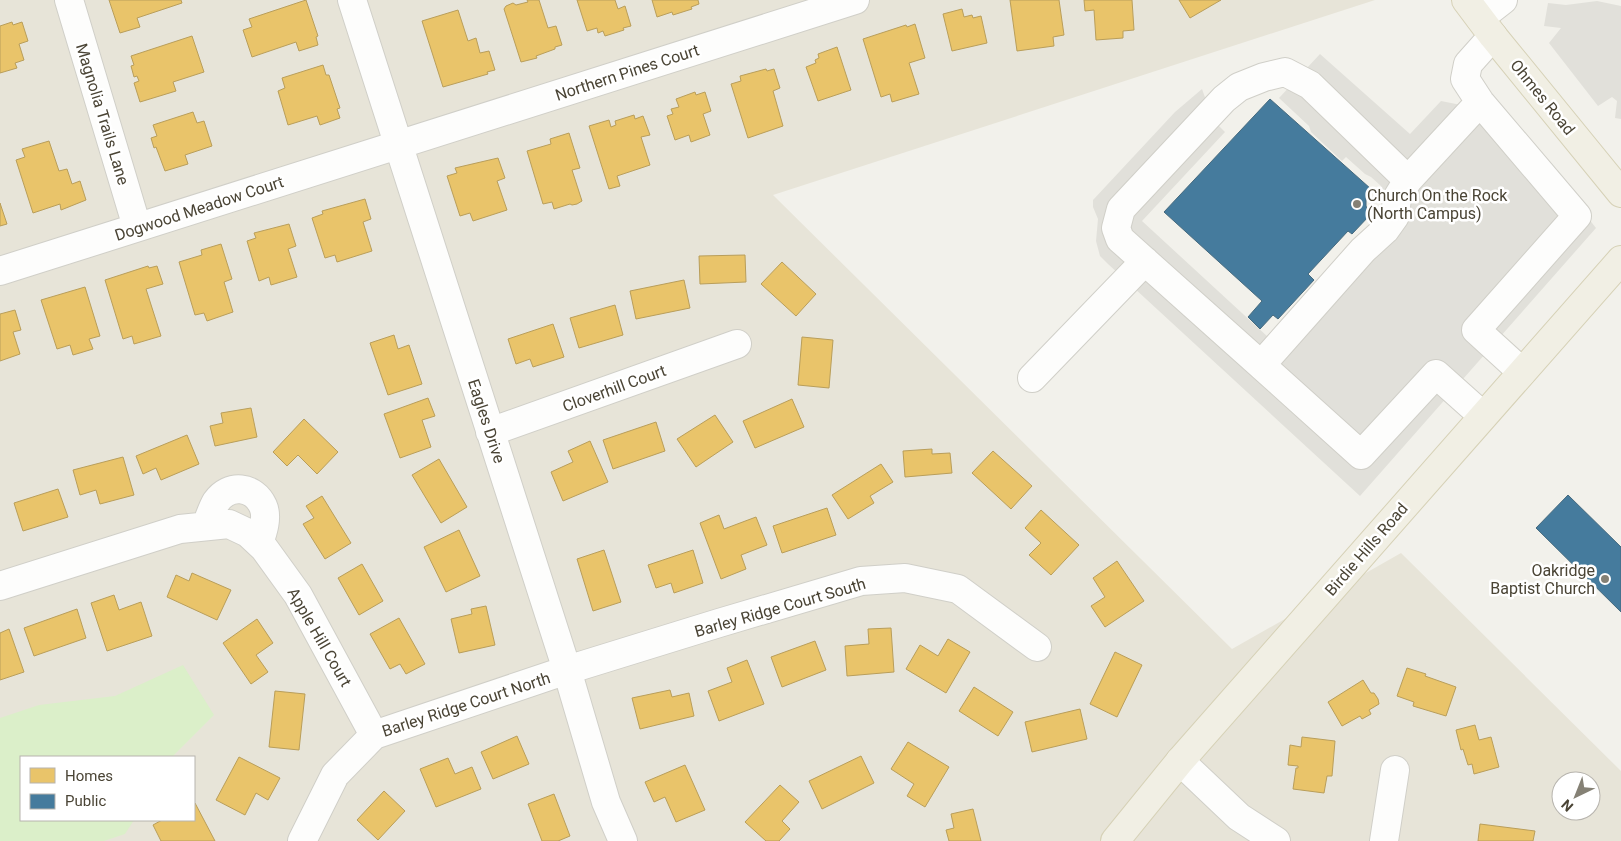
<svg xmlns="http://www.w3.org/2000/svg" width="1621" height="841" font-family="Roboto,sans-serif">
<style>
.residential{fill:#e7e4d8;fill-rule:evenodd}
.green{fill:#dbefc9}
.parking{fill:#e1e0da}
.homes{fill:#e9c46a;stroke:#b99e5a}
.public{fill:#457b9d;stroke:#466a7e}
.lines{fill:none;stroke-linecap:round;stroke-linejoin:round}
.minor-casing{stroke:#d0cfc8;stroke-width:30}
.major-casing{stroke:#d6d1b6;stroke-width:30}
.minor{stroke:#fdfdfc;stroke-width:28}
.major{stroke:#f1efe4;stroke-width:28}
.poi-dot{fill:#858175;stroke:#fff;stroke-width:2}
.labels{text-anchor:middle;stroke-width:5;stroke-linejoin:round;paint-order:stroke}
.street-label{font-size:16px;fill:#4a4435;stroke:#fff}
.poi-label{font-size:16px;fill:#4a4435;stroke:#fff;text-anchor:start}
</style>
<rect width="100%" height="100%" fill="#f2f1eb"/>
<!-- residential -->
<path class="residential" d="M0 0H1375L773 195 1232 649 1401 553 1621 771V841H0ZM21 757H194V820H21ZM1561 781H1591V811H1561Z"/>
<!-- green -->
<path class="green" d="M183 665 214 715 172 757H21V820H134L125 834 104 841H0V718L39 705 115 696Z"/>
<!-- parking -->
<path class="parking" d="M1597 1 1621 6V119L1615 118 1617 101 1612 97 1598 106 1549 43 1561 28 1544 26 1548 3 1566 5Z
M1320 54 1410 134 1441 101 1461 105 1542 160 1596 228 1360 496 1108 264 1100 256 1096 241 1098 219 1093 207V200L1175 112 1202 89 1213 120 1225 132 1142 221 1268 337 1381 219 1385 196 1381 186 1371 177 1365 174 1346 157 1342 161 1311 132 1309 126 1279 98Z"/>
<!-- homes -->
<path class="homes" d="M109 0H181L182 3 137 18 140 27 120 33Z
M306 0 318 36 316 37 318 45 299 51 296 42 252 57 243 30 252 27 249 19Z
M527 0H539L548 28 556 26 562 45 555 47V49L536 56 537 58 521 62 504 9 506 6 513 3 516 5 528 2Z
M577 0H615L618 9 625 6 631 26 623 28 624 30 605 36 603 31 598 33 597 28 587 31Z
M652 0H698L699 4 691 7 692 9 673 15 672 12 657 17Z
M1010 0H1059L1064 35 1053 37 1054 46 1017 51Z
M1084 0H1132L1134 30 1123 31V38L1096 40 1094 10 1085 11Z
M1179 0H1221L1190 18Z
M962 9 964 17 972 15 973 18 981 16 987 43 952 51 943 14Z
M458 10 468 41 476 38 480 53 489 51 495 70 487 72 488 74 443 87 422 21Z
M12 22 13 25 22 22 28 41 19 44 24 60 15 63 17 68 0 73V26Z
M915 24 925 58 909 63 919 94 892 102 890 94 881 97 863 39 906 25 907 27Z
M192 36 204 72 173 82 176 91 140 102 134 83 139 81 137 76 134 77 131 66 134 65 131 56Z
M837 47 851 90 818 101 806 67 816 63 815 60 819 58 818 54Z
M323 65 326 75H329L340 108 337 109 340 118 320 125 317 116 288 125 278 91 285 88 282 78Z
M766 69 767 71 774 69 780 88 773 91 783 126 748 138 731 84 741 81 740 76Z
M695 92 696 95 705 92 711 111 703 114 710 135 691 142 689 135 675 140 667 116 673 114 671 109 679 107 676 99Z
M193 112 197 123 204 121 212 146 185 155 188 164 165 171 156 147 154 148 151 138 157 136 153 125Z
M634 115 635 119 643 116 650 135 641 137 650 165 617 176 620 186 609 189 589 126 609 120 611 127 616 125 615 121Z
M569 133 580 168 572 170 582 201 577 204 572 205 570 204 554 209 552 202 543 204 527 151 551 144 550 139Z
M49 141 59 171 67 169 72 184 80 181 86 200 61 210 60 204 33 213 16 160 25 157 22 149Z
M498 158 505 178 497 181 507 210 473 221 470 213 460 216 447 176 457 173 455 168Z
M365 199 371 219 363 222 372 251 337 262 335 255 325 258 312 218 323 214 322 211Z
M0 203 7 224 0 226Z
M289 224 296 246 288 249 297 277 271 285 269 277 259 281 247 241 256 238 254 233Z
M221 244 232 279 224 282 233 312 207 321 204 313 195 315 179 262 202 255 201 250Z
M745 255 746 282 700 284 699 256Z
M782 262 816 294 796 316 761 284Z
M148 266 149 268 157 266 163 284 146 289 161 336 134 344 132 336 123 339 105 280Z
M684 280 690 308 636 319 630 291Z
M85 287 100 336 89 339 93 349 73 355 70 345 57 349 41 300Z
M615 305 623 335 579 348 570 318Z
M15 310 21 330 13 332 20 354 0 361V314Z
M553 324 564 357 533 367 530 359 516 364 508 339Z
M394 335 398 349 409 345 422 384 388 395 370 343Z
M802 337 833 340 829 388 798 385Z
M428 398 435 416 422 420 431 447 400 458 384 414Z
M792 399 804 427 755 448 743 421Z
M251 408 257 437 215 446 210 426 223 423 221 413Z
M715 415 733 442 696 467 677 439Z
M304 419 338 452 317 474 298 455 287 466 273 452Z
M656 422 665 451 613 469 603 440Z
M187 435 199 464 161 480 156 468 143 474 136 456Z
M590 441 608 482 563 501 551 472 573 462 568 451Z
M932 449V454L950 453 952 473 905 477 903 451Z
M993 451 1032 486 1011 509 972 473Z
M123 457 134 495 100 504 96 490 80 495 73 470Z
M439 459 467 507 441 523 412 475Z
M881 464 893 482 870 496 874 503 848 519 832 495Z
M58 489 68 517 23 531 14 503Z
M322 496 351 543 325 559 303 524 314 518 306 506Z
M827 508 836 535 782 553 773 526Z
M1041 510 1079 545 1051 575 1029 555 1041 543 1025 528Z
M719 515 724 529 756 517 767 545 741 555 746 569 721 579 700 523Z
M459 530 480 576 446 592 424 547Z
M604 550 621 602 593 611 577 559Z
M693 550 703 583 674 593 671 583 656 588 648 565Z
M1117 561 1144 601 1105 627 1091 606 1105 597 1093 578Z
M362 564 383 601 359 615 338 578Z
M192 573 231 590 217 620 167 597 176 575 189 581Z
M114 595 119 610 141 602 152 636 107 651 91 603Z
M486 606 495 645 459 653 451 619 472 614 471 609Z
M77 609 86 638 34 656 24 628Z
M399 618 425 664 406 674 400 664 390 669 370 634Z
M257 619 273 643 256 655 268 672 251 684 223 643Z
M891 628 894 672 847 676 845 646 869 644 868 629Z
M9 629 24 672 0 680V633Z
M948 639 970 652 946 693 906 669 920 645 938 656Z
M815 641 826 670 782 687 771 657Z
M1115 652 1142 665 1117 717 1090 704Z
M747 660 764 704 719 721 708 691 732 682 727 668Z
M1407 668 1426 674 1425 676 1456 687 1446 716 1413 706 1414 702 1397 696Z
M1363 680 1371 693H1374L1378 699 1379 704 1369 710 1371 714 1362 719 1360 716 1342 726 1328 702Z
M974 687 1013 712 998 736 959 711Z
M670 690 672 697 689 693 694 716 640 729 632 698Z
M275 691 305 694 299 750 269 747Z
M1080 709 1087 739 1032 752 1025 722Z
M1475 725 1479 740 1491 737 1499 767 1474 774 1472 764 1468 765 1463 749 1461 750 1456 730Z
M517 736 529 764 493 779 481 752Z
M1302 737 1335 741 1332 776H1327L1324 793 1293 789 1296 768H1298V766L1288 765 1290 745 1301 747Z
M908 742 949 767 925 807 907 796 914 784 891 769Z
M861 756 874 783 822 809 809 781Z
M239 757 280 778 268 800 256 793 245 815 216 800Z
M448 758 455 774 472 767 481 789 436 807 420 769Z
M685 765 705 810 676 822 665 797 654 802 645 782Z
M780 785 799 802 782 821 790 829 779 841H766L745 822Z
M384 791 405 811 378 840 357 820Z
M554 794 570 836 558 841H542L528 804Z
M194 803H195L215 841H161L153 825 162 820H194Z
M973 809 981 841H949L946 830 954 828 951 814Z
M1480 824 1535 831 1533 841H1478Z"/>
<!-- public -->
<path class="public" d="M1270 99 1371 189 1366 196V206L1370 215 1352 234 1348 231 1308 274 1314 280 1278 319 1273 315 1260 329 1248 317 1262 301 1164 212Z
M1568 495 1621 547V612L1536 528Z"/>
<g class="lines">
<defs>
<path id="minor" d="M69 0 137 227
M352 0 567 670 606 802 623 841
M1480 18 1503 0
M1493 36 1468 64 1465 79 1480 102 1577 216 1476 330 1522 372
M1480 102 1408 180 1397 198 1395 216 1385 230 1363 250 1261 365 1361 455 1436 374 1483 416
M0 271 855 0
M1261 365 1120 239 1116 228 1121 209 1224 99 1239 87 1264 77 1285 72 1310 85 1408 180
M1032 378 1145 261
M490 432 737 344
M206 526C209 518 212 509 216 502 229 483 254 486 263 506 268 517 263 532 259 543
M0 586 180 529 229 524 248 533 264 548 298 595 374 735
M1180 761 1239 817 1276 841
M302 841 335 775 374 735 567 670 719 623 861 581 905 578 958 589 1037 647
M1384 841 1395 770"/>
<path id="major" d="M1466 0 1493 36 1621 193
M1115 841 1180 761 1621 260"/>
</defs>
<!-- minor casing -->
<use href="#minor" class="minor-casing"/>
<!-- major casing -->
<use href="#major" class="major-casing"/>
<!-- minor -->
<use href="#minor" class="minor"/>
<!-- major -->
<use href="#major" class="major"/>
</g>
<!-- markers -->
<g class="poi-dot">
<circle cx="1357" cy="204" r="5"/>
<circle cx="1605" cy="579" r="5"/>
</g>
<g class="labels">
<!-- street labels -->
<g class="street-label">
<text transform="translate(627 72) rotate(-18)" y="6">Northern Pines Court</text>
<text transform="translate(1543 97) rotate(51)" y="6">Ohmes Road</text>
<text transform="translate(103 114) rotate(73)" y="6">Magnolia Trails Lane</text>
<text transform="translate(199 208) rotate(-18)" y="6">Dogwood Meadow Court</text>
<text transform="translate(614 388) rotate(-20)" y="6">Cloverhill Court</text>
<text transform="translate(487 421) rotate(72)" y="6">Eagles Drive</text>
<text transform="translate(1366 549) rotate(-49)" y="6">Birdie Hills Road</text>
<text transform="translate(780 607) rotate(-16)" y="6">Barley Ridge Court South</text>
<text transform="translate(320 637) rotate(60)" y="6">Apple Hill Court</text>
<text transform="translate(466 704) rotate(-18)" y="6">Barley Ridge Court North</text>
</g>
<!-- poi labels -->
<g class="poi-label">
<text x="1367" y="201">Church On the Rock<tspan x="1367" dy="18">(North Campus)</tspan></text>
<text x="1595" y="576" text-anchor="end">Oakridge<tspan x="1595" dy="18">Baptist Church</tspan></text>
</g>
</g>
<!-- legend -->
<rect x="20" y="756" width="175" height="65" fill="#ffffff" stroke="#b7b4ae"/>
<rect x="30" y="768" width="25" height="15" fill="#e9c46a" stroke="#b7b4ae"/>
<text x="65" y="781" font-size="15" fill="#4a4435">Homes</text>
<rect x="30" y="794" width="25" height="15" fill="#457b9d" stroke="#b7b4ae"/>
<text x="65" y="806" font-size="15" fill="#4a4435">Public</text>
<!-- north arrow -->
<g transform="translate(1576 796) rotate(223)"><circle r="24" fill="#ffffff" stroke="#b7b4ae"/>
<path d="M0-4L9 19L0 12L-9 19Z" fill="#858175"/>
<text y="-8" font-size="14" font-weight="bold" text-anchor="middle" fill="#4a4435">N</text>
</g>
</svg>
